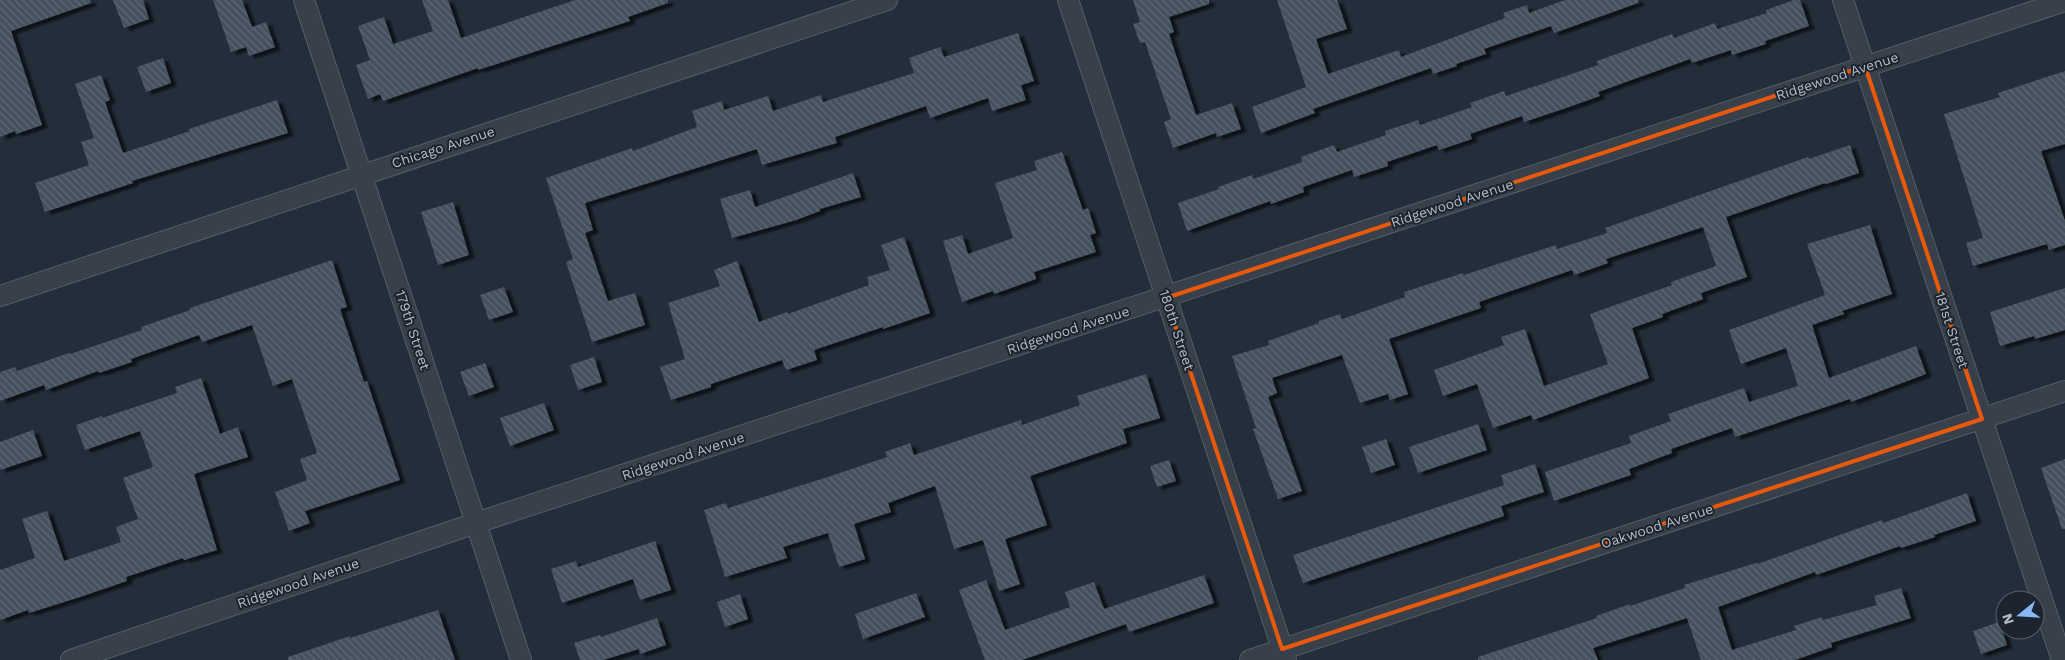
<svg xmlns="http://www.w3.org/2000/svg" width="2065" height="660" font-family="'Work Sans',sans-serif">
<style>
.building{fill:url(#building-back-hatch);filter:url(#shadow)}
.lines{fill:none;stroke-linecap:round;stroke-linejoin:round}
.street-casing{stroke:#555e68;stroke-width:22}
.street{stroke:#37404b;stroke-width:20}
.marked{fill:none;stroke:#e8590c;stroke-width:4;stroke-linejoin:round}
.labels{text-anchor:middle;stroke-width:4;stroke-linejoin:round;paint-order:stroke}
.street-label{font-size:14px;fill:#b2bbc6;stroke:#1c252f}
</style>
<defs>
<pattern id="building-back-hatch" width="6" height="6" patternUnits="userSpaceOnUse" patternTransform="scale(1.25)"><rect width="6" height="6" fill="#44515e"/><path d="M-1 5l2 2M0 0l6 6M5-1l2 2" fill="none" stroke="#5d6874"/></pattern>
<filter id="shadow"><feDropShadow dx="5.5" dy="3" stdDeviation="1" flood-color="#0009"/></filter>
</defs>
<rect width="100%" height="100%" fill="#232e3a"/>
<!-- building -->
<path class="building" d="M0 0H90L91 3 11 31 42 125 16 134 15 131 0 137Z
M113 0H143L149 19 124 28Z
M213 0H242L252 27 266 22 275 47 249 56 246 47 231 52Z
M422 0H448L461 38 575 0H668V3L628 17 630 21 478 70V68L383 101 380 94 368 99 356 65 370 60 358 26 384 17 393 44 433 31Z
M1133 0H1209V4L1169 17 1174 32 1169 34 1196 115 1232 103 1241 129 1217 137 1216 133 1173 148 1164 122 1171 119 1145 42 1140 43 1133 24 1140 22Z
M1277 0H1337L1347 29 1316 39 1328 74 1399 50 1401 57 1505 18 1503 13 1527 5 1529 13 1565 0H1638V3L1554 33 1551 26 1484 49 1486 54 1456 64 1457 66 1433 74 1431 68 1313 109 1315 113 1261 133 1252 107 1306 87Z
M1794 0H1800L1809 26 1765 41 1766 44 1732 55 1731 50 1692 63 1690 59 1598 92 1600 96 1566 108 1524 122 1522 116 1470 134 1472 139 1439 150 1437 145 1387 162 1388 166 1354 177 1352 170 1303 187 1304 192 1271 204 1270 201 1187 231 1178 203 1219 189 1218 187 1252 175 1253 179 1302 162 1301 157 1334 145 1337 152 1386 135 1385 131 1418 120 1420 125 1472 107 1470 103 1504 91 1506 96 1548 82 1598 65 1597 61 1672 34 1674 38 1715 23 1717 29 1767 13 1766 10Z
M1018 33 1034 81 1021 85 1026 100 992 111 988 98 930 118 926 106 835 137 837 143 762 165 757 149 585 203 593 230 585 233 608 301 635 293 645 325 592 342 566 262 573 259 546 178 632 148 633 151 697 127 692 111 722 101 724 110 768 96 773 111 821 95 823 102 914 73 909 58 940 47 944 57Z
M163 58 171 83 146 92 137 67Z
M2065 71V144L2041 151 2065 221V245L2049 250 2047 244 1973 266 1966 243 1983 238 1944 114 2000 97 1998 93Z
M101 75 110 100 105 102 123 153 190 131 189 129 277 100 288 133 132 181 133 183 45 212 35 183 89 165 81 142 94 138 75 84Z
M1850 145 1859 173 1826 184 1825 183 1726 217 1747 277 1701 293 1703 299 1662 314 1663 317 1632 328 1649 378 1533 420 1531 415 1493 428 1477 384 1443 396 1434 370 1504 345 1501 337 1525 329 1544 386 1608 364 1590 314 1672 285 1671 282 1716 266 1703 227 1606 259 1608 263 1574 275 1572 270 1479 302 1481 308 1389 339 1408 394 1390 400 1388 394 1360 403 1342 355 1272 378 1277 393 1268 397 1302 491 1278 499 1253 429 1256 428 1232 356 1269 345 1268 341 1319 323V321L1340 314 1342 319 1405 297 1404 292 1463 273 1464 275 1556 245 1557 249 1607 233 1605 228 1808 157 1809 159Z
M1062 152 1083 210 1088 208 1096 233 1090 235 1096 252 1034 272 1036 279 994 294 993 291 962 302 943 241 962 235 968 254 1013 238 995 183 1037 170 1034 161Z
M853 173 861 197 820 209V211L796 220 732 238 720 199 750 190 755 207Z
M453 202 469 255 438 265 421 212Z
M1870 225 1892 294 1842 311 1844 314 1812 325 1829 378 1916 346 1926 374 1851 402 1850 399 1735 437 1732 428 1671 449 1672 453 1629 469 1631 475 1554 501 1545 472 1631 443 1629 436 1671 421 1668 414 1744 388 1749 402 1798 386 1786 348 1741 364 1729 330 1825 295 1807 244Z
M904 237 930 313 883 329V327L814 350 817 360 786 370 782 360 711 384V387L671 400 660 367 685 359 668 303 720 286 714 270 737 261 759 322 787 312 788 314 869 285 867 277 890 270 881 245Z
M332 260 347 307 340 309 364 382 367 381 400 480 305 511 310 523 289 531 275 492 307 480 300 459 317 453 292 379 273 386 252 325 202 342 199 335 131 359 132 362 99 373 98 371 46 390 44 385 0 401V372L15 367 17 371 69 353 70 354 142 330 141 327 190 310V308Z
M504 287 513 312 489 320 480 295Z
M2065 288V330L2035 339 2034 336 2000 346 1990 312Z
M594 357 602 382 578 390 570 365Z
M485 363 494 387 469 396 460 372Z
M1146 374 1160 418 1123 429 1127 443 1030 476 1047 525 1005 539 1020 584 999 591 983 540 954 549 935 486 888 503 891 512 854 524 865 559 839 567 828 533 783 547 787 558 725 577 704 510 726 503 728 508 825 478 887 457 885 452 910 443 914 455 1021 420 1022 425 1080 405 1077 396Z
M201 378 220 434 238 427 248 457 194 474 217 550 184 560 183 558 126 577 127 581 80 597 29 613 28 610 0 620V570L35 558 22 519 47 511 64 561 121 542 116 527 138 519 123 478 153 467 140 431 85 450 76 425 102 416V418L177 393 175 387Z
M544 403 554 430 510 446 500 418Z
M1478 424 1487 450 1418 473 1409 447Z
M33 430 42 456 0 470V442Z
M1386 439 1395 465 1371 473 1362 447Z
M2065 459V529H2062L2041 468Z
M1169 460 1176 481 1157 487 1150 466Z
M1535 464 1544 492 1501 506 1504 516 1303 583 1293 555 1504 485 1501 475Z
M1967 493 1976 521 1934 535 1935 537 1901 548 1900 546 1816 575 1815 572 1718 607 1732 650 1796 630 1794 626 1822 617 1823 620 1877 605 1874 596 1901 588 1911 618 1831 643 1832 647 1795 660H1701L1687 618 1593 648 1598 660H1478V657L1597 618 1596 616 1630 604V606L1685 588 1684 585 1756 563 1757 564 1882 520 1883 523Z
M655 541 671 590 640 600 633 579 562 603 551 569 576 561 578 567Z
M1204 575 1214 603 1129 632 1126 624 1022 660H985L959 590 986 580 1005 630 1070 607 1065 592 1094 582 1104 609Z
M916 593 925 617 863 639 855 614Z
M740 594 748 619 725 627 717 602Z
M438 610 455 660H288V657L350 636V638Z
M657 618 666 645 640 654 639 649 603 660H580L574 643 600 635 601 637Z
M1999 622 2007 645 1981 654 1973 631Z"/>
<g class="lines">
<defs>
<path id="street" d="M304 0 521 660
M1068 0 1286 660
M1843 0 2062 660
M0 296 887 0
M71 660 476 523 2065 1
M1250 660 2065 391"/>
</defs>
<!-- street casing -->
<use href="#street" class="street-casing"/>
<!-- street -->
<use href="#street" class="street"/>
</g>
<!-- marked area -->
<path class="marked" d="M1865 66 1982 419 1282 649 1166 298Z"/>
<g class="labels">
<!-- street labels -->
<g class="street-label">
<text transform="translate(1837 76) rotate(-18)" y="5">Ridgewood Avenue</text>
<text transform="translate(443 147) rotate(-18)" y="5">Chicago Avenue</text>
<text transform="translate(1452 203) rotate(-18)" y="5">Ridgewood Avenue</text>
<text transform="translate(413 330) rotate(72)" y="5">179th Street</text>
<text transform="translate(1068 330) rotate(-18)" y="5">Ridgewood Avenue</text>
<text transform="translate(1177 330) rotate(72)" y="5">180th Street</text>
<text transform="translate(1952 330) rotate(72)" y="5">181st Street</text>
<text transform="translate(683 456) rotate(-18)" y="5">Ridgewood Avenue</text>
<text transform="translate(1657 526) rotate(-18)" y="5">Oakwood Avenue</text>
<text transform="translate(298 583) rotate(-19)" y="5">Ridgewood Avenue</text>
</g>
</g>
<!-- north arrow -->
<g transform="translate(2020 615) rotate(252)"><circle r="24" fill="#1c252f" stroke="#58616b"/>
<path d="M0-4L9 19L0 12L-9 19Z" fill="#89b6f4"/>
<text y="-8" font-size="14" font-weight="bold" text-anchor="middle" fill="#b2bbc6">N</text>
</g>
</svg>
